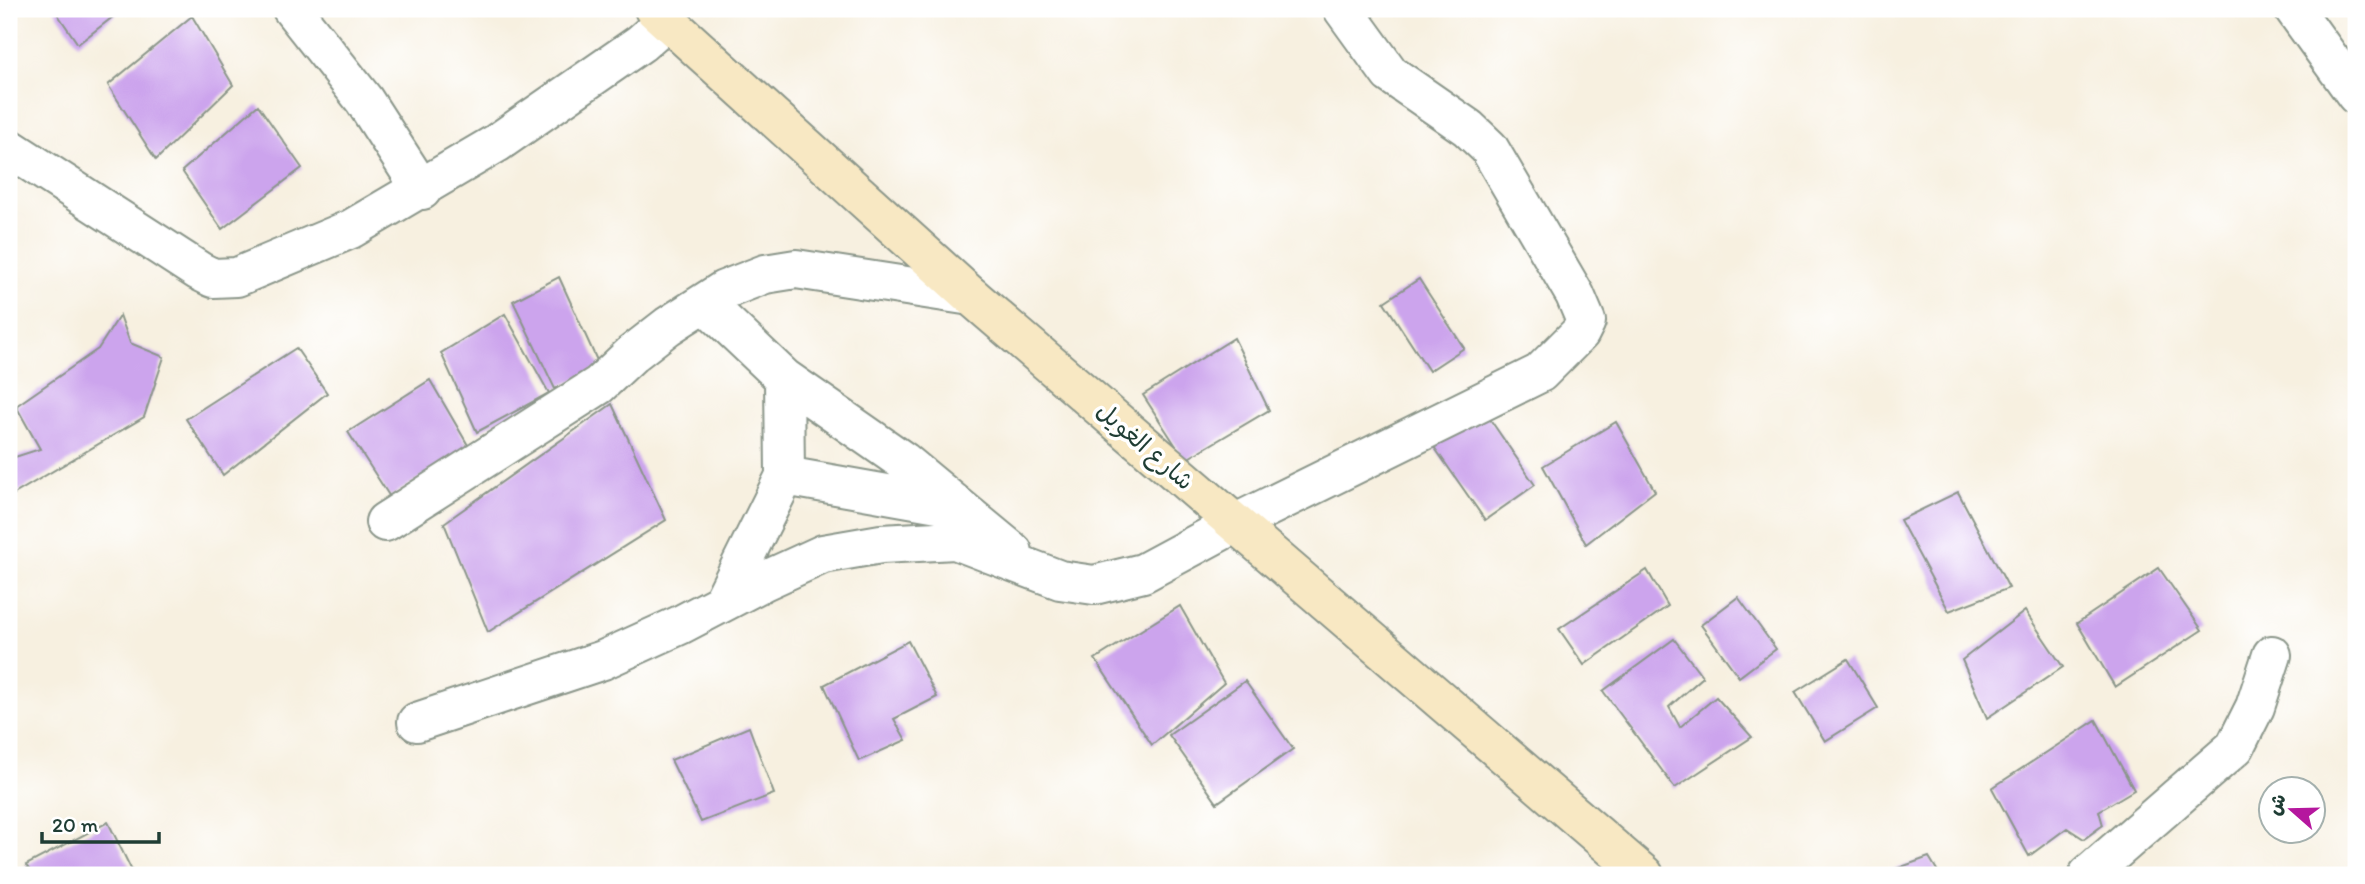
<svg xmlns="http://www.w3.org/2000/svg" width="2365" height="884" font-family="Itim,'Playpen Sans Arabic',sans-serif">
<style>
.building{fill:#cca4ed}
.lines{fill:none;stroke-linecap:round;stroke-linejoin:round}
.street-casing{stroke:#8b968a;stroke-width:42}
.secondary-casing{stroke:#8b968a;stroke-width:42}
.street{stroke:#fff;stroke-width:38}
.secondary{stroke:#f8e8c3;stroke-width:38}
.labels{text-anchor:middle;stroke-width:7;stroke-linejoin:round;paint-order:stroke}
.street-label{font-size:24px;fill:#1f3d34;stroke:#fff}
</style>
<rect width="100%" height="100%" fill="#fff"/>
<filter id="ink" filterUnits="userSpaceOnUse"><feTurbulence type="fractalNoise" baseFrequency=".0143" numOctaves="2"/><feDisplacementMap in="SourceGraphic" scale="14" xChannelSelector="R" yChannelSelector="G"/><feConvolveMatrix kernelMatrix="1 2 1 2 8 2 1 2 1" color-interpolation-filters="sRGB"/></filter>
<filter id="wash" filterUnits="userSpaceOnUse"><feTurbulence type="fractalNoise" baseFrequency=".00686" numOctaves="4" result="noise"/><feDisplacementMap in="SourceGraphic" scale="28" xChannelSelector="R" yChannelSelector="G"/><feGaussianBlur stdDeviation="1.57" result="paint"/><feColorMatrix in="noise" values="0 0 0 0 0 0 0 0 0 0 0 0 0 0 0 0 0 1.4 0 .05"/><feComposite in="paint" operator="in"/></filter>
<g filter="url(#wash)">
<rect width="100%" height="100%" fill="#f7f0e0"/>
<g id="blocks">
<!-- building -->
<path class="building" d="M54 9H123L78 44Z
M192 16 233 85 156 160 108 85Z
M258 105 302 168 222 229 182 171Z
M559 277 600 367 555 389 513 301Z
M1419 279 1464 348 1429 371 1384 302Z
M505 314 549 393 477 432 441 353Z
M120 315 130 343 164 357 144 417 9 497V442L15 457 40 449 16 406 98 349Z
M1234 338 1269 410 1185 460 1143 395Z
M296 348 327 393 223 475 186 419Z
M430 380 469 447 390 497 348 432Z
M612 404 666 520 488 632 444 523Z
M1483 409 1535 485 1485 520 1432 444Z
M1616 422 1655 491 1586 544 1543 466Z
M1958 492 2009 588 1949 611 1900 520Z
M2159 568 2202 630 2115 687 2077 623Z
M1647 570 1668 606 1584 665 1559 629Z
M1738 597 1776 649 1739 677 1701 625Z
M1180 606 1224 683 1152 745 1095 659Z
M2025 611 2063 667 1987 718 1962 660Z
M1674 639 1703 677 1669 707 1680 727 1716 697 1752 737 1675 788 1603 691Z
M908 641 937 697 894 719 906 740 859 761 824 685Z
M1848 659 1878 708 1825 741 1795 692Z
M1245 681 1293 749 1217 803 1169 735Z
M2096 720 2134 790 2099 811 2103 825 2084 839 2067 828 2029 856 1992 788Z
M749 727 774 794 701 822 671 760Z
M108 822 134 875H33L26 865Z
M1929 857 1940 875H1879Z"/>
</g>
</g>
<g filter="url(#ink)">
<use href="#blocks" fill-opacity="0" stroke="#8b968a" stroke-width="2"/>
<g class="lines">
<defs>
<path id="street" d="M292 9 364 100 422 190
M2294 9 2356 95
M9 148 199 271 213 278 237 277 351 229 497 143 641 43 666 21
M705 303 784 378 903 461 1013 552
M785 476 955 506
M385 522 599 385 632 354 668 326 724 290 765 274 796 269 971 296
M722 603 785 476 784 378
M417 722 603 660 680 625 764 581 823 554 881 544 955 540 1060 580 1094 585 1143 573 1234 524 1540 373 1580 333 1586 321 1575 295 1489 148 1468 128 1390 74 1343 9
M2088 875 2235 747 2255 707 2272 655"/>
<path id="secondary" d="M654 9 971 296 1644 875"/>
</defs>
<!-- street casing -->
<use href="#street" class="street-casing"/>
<!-- secondary casing -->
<use href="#secondary" class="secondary-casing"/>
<!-- street -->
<use href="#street" class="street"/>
<!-- secondary -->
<use href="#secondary" class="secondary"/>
</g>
</g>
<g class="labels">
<!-- street labels -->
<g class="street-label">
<text transform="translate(1145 446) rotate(41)" y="8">شارع الغويل</text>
</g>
</g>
<!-- margin -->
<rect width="2365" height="884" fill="none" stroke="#fff" stroke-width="35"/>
<!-- north arrow -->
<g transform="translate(2292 810) rotate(290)"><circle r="33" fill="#ffffff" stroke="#a5b1ae" stroke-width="2"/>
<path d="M0-5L12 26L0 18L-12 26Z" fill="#b5179e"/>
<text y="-10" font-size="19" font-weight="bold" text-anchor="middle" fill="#1f3d34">ش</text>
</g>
<!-- scale -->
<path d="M42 832v10h117v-10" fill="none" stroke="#1f3d34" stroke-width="3.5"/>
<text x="52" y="832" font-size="21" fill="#1f3d34" stroke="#ffffff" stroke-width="5" paint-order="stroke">20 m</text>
</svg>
